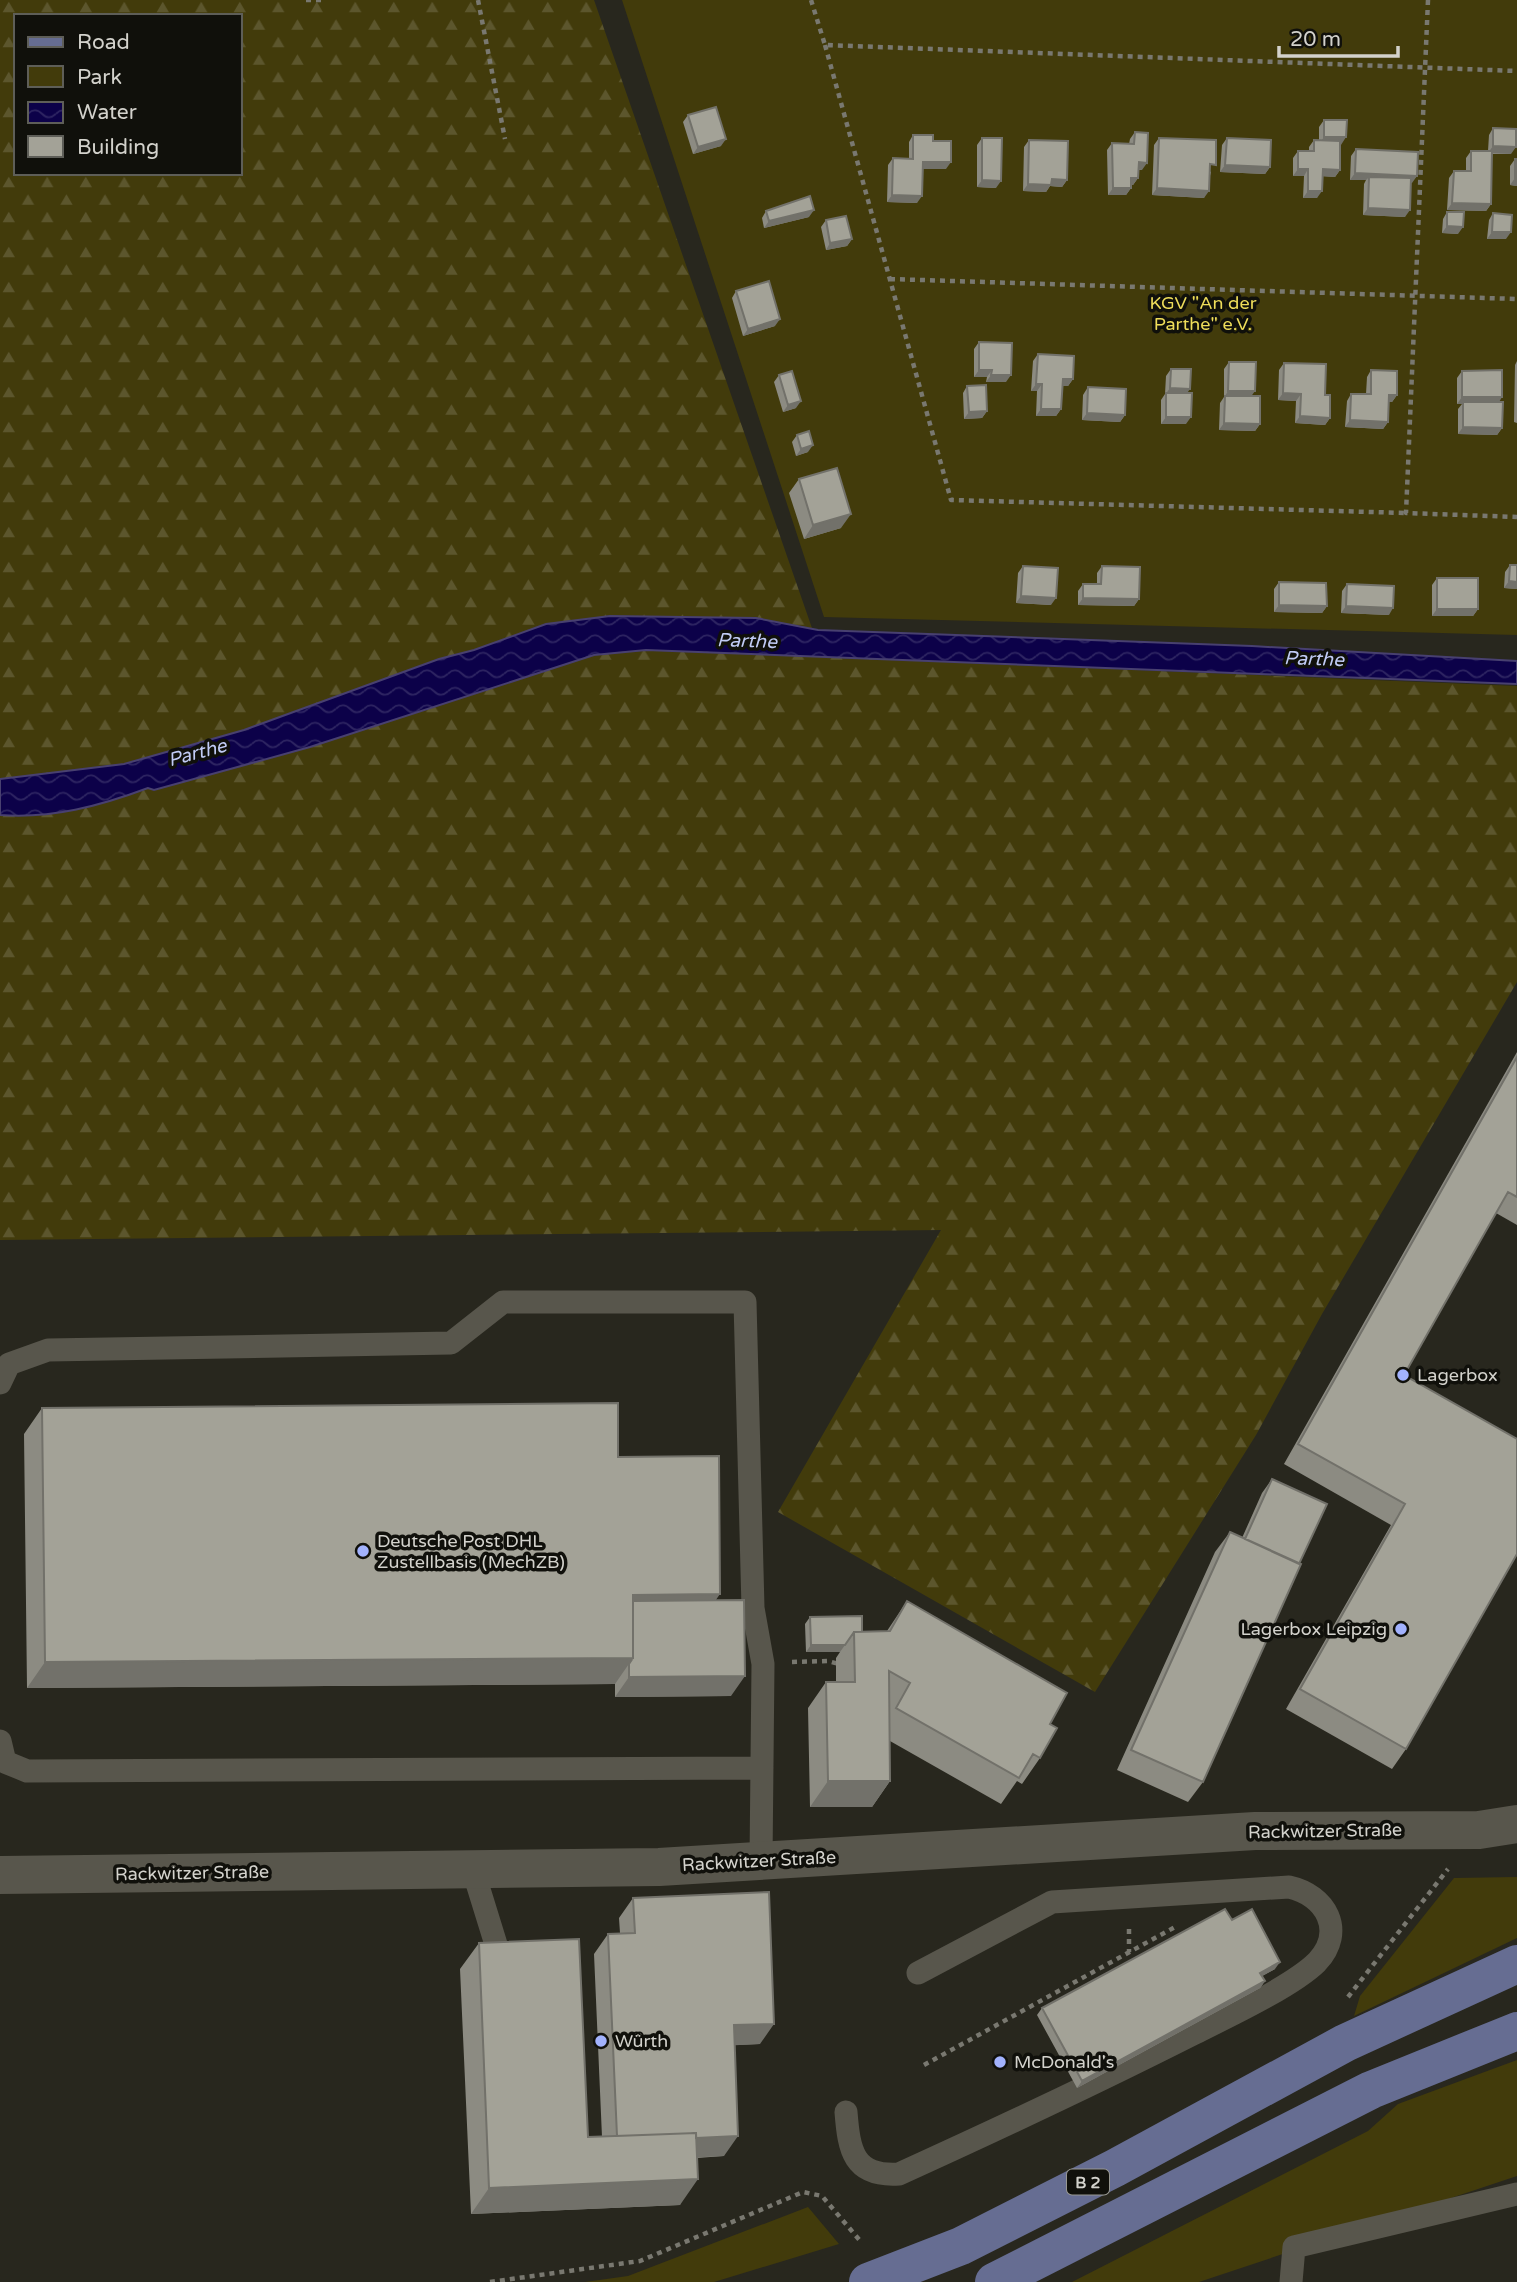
<svg xmlns="http://www.w3.org/2000/svg" width="1517" height="2282" font-family="'Varela Round',sans-serif">
<style>
.green{fill:#423b0b}
.forest{fill:url(#forest-firs);fill-rule:evenodd}
.water{fill:url(#water-waves);stroke:#484070;stroke-width:2}
.lines{fill:none;stroke-linecap:round;stroke-linejoin:round}
.path{stroke:#797870;stroke-width:4.5;stroke-dasharray:5 5;stroke-linecap:butt}
.service{stroke:#58564c;stroke-width:23}
.minor{stroke:#58564c;stroke-width:38}
.primary{stroke:#666d92;stroke-width:38}
.wall{fill:#8c8b82}
.shaded-wall{fill:#72716a}
.building{fill:#a3a297;stroke:#72716a;stroke-width:2}
.poi-dot{fill:#a2b2fd;stroke:#10100b;stroke-width:2.5}
.labels{text-anchor:middle;stroke-width:7;stroke-linejoin:round;paint-order:stroke}
.shield{fill:#10100b;stroke:#989892;stroke-width:2}
.shield-label{font-size:16px;font-weight:bold;fill:#d3d2cc}
.park-label{font-size:18px;fill:#eedd5a;stroke:#10100b}
.poi-label{font-size:18px;fill:#d3d2cc;stroke:#10100b;text-anchor:start}
.street-label{font-size:18px;fill:#d3d2cc;stroke:#10100b}
.water-label{font-size:19px;font-style:italic;fill:#c1cbf5;stroke:#10100b}
</style>
<defs>
<pattern id="forest-firs" width="22" height="20" patternUnits="userSpaceOnUse" patternTransform="scale(1.75)"><rect width="22" height="20" fill="#423b0b"/><path d="M5 1l3.5 6h-7zM16 11l3.5 6h-7z" fill="#5c562d"/></pattern>
<pattern id="water-waves" width="16" height="10" patternUnits="userSpaceOnUse" patternTransform="scale(1.75)"><rect width="16" height="10" fill="#0c0149"/><path d="M0 5q4-4 8 0t8 0" fill="none" stroke="#2e2562"/></pattern>
</defs>
<rect width="100%" height="100%" fill="#28271e"/>
<!-- green -->
<path class="green" d="M622 0H1517V635L824 617Z
M1517 1877V1938L1354 2016 1360 1996 1454 1878Z
M1517 2060V2176L1199 2282H1072L1368 2131 1398 2104Z
M808 2207 839 2244 714 2282H585L628 2276Z"/>
<!-- forest -->
<path class="forest" d="M0 0H594L822 657 1517 686V982L1322 1314 1256 1435 1095 1692 778 1512 941 1230 0 1240ZM16 16H240V173H16Z"/>
<!-- water -->
<path class="water" d="M610 616 756 618 818 630 1252 646 1517 661V684L646 650 594 655 310 747 154 790 148 788C100 806 51 819 0 815V779L124 764 244 730 439 659 474 650 546 624Z"/>
<g class="lines">
<!-- path -->
<path class="path" d="M306 0H323
M478 0 505 139
M811 0 825 45 1517 71
M1428 0 1406 513 1517 517
M825 45 951 500 1406 513
M890 279 1517 299
M792 1662 828 1661 839 1664
M1129 1929V1952
M1348 1997 1448 1869
M924 2065 1175 1927
M490 2282 640 2261 803 2192 822 2196 862 2243"/>
<!-- service -->
<path class="service" d="M0 1383 9 1364 48 1350 451 1343 503 1302H745L753 1608 763 1664 761 1861
M0 1741 5 1762 27 1771 762 1768
M473 1870 503 1967
M846 2112C849 2150 853 2177 899 2174 998 2129 1096 2083 1193 2034 1225 2018 1293 1986 1317 1962 1346 1931 1326 1895 1289 1887L1052 1902 918 1973
M1291 2282 1294 2247 1517 2194"/>
<!-- minor -->
<path class="minor" d="M0 1875 659 1867 1255 1831 1479 1830 1517 1824"/>
<!-- primary -->
<path class="primary" d="M868 2282 961 2246 1115 2168 1345 2043 1517 1964
M994 2282 1371 2090 1517 2031"/>
</g>
<!-- wall -->
<path class="wall" d="M688 115 721 146 693 154 683 122Z
M1324 120 1346 137 1340 144V170L1335 177 1322 176 1317 198H1303L1304 176H1293V158L1298 151H1309V147L1314 140H1319V127Z
M1493 128 1511 154H1492L1491 204 1486 211 1447 210 1449 178 1454 171H1466V158L1471 151H1488L1489 135Z
M1135 132 1142 170H1138V178L1133 185H1131V188L1126 195H1108L1107 150 1112 143 1129 144 1130 139Z
M913 135 933 141 946 169H923L917 203 887 202 888 165 893 158H909V142Z
M982 138 996 188 977 187V145Z
M1159 138 1211 172 1204 198 1152 195 1154 145Z
M1227 138 1270 167 1265 174 1220 172 1222 145Z
M1029 140 1067 180 1062 187 1050 186 1046 192 1023 191 1024 147Z
M1356 149 1417 176 1411 182 1405 217 1363 215 1364 184 1366 180H1350L1351 156Z
M1515 159H1517V186L1510 185V166Z
M766 211 809 217 764 228 762 218Z
M1447 212 1458 234 1442 233 1443 219Z
M1493 213 1506 239H1487L1489 220Z
M826 220 852 239 847 246 826 250 821 227Z
M736 291 775 326 743 336 732 298Z
M979 342 1006 382H986L987 377H974V349Z
M1038 354 1073 379 1068 386H1062L1061 409 1056 416H1036L1037 391H1031L1033 361Z
M1517 361V423L1514 422 1515 365Z
M1229 362 1252 396 1260 424 1255 431 1219 430 1220 403 1224 397V369Z
M1284 363 1325 395 1330 418 1325 425 1295 423 1296 401 1278 400 1279 370Z
M1171 369 1187 393 1186 424H1161V400L1165 394 1166 376Z
M1371 370 1397 395 1392 402H1389L1388 422 1383 429 1345 427 1347 401 1351 394H1366L1367 377Z
M1462 371 1498 402 1502 428 1497 435 1458 434V409L1462 404H1457V378Z
M779 375 796 408 783 412 774 382Z
M967 386 987 411 982 418 964 419 963 393Z
M1088 387 1125 415 1120 422 1082 420 1083 395Z
M797 435 808 452 796 456 792 442Z
M799 479 841 528 804 539 789 493Z
M1510 565 1517 589 1504 588 1505 572Z
M1023 566 1051 605 1016 603 1018 573Z
M1102 566 1139 599 1134 606 1078 605V591L1083 584H1097V573Z
M1437 578 1478 609 1473 616H1432V585Z
M1279 582 1327 606 1322 613 1274 612V589Z
M1347 584 1389 615 1341 613 1342 591Z
M1517 1052V1225L1496 1213 1404 1375 1406 1749 1392 1769 1286 1709 1391 1525 1284 1464Z
M42 1408 618 1457 716 1600 731 1696 615 1697V1684L27 1688 24 1434Z
M1272 1479 1203 1782 1188 1802 1117 1770 1215 1552 1230 1532 1242 1538 1262 1493Z
M907 1601 1050 1724 1040 1758 1022 1784 1017 1781 1001 1804 890 1741V1781L872 1807H810L808 1708 826 1682H836V1658L840 1652H806L805 1624 810 1617 862 1632 887 1631Z
M633 1898 760 2044 735 2045 724 2156 697 2158 680 2205 471 2214 460 1969 479 1943 588 2137H602L594 1954 608 1934 620 1933 619 1918Z
M1232 1920 1275 1969 1262 1976 1265 1981 1260 1988 1077 2088 1037 2015 1042 2008Z"/>
<!-- shaded-wall -->
<path class="shaded-wall" d="M1324 137H1346L1341 145 1319 144Z
M726 139 721 146 693 154 698 147Z
M1493 146 1516 147 1511 154 1488 153Z
M923 162H951L946 169H918Z
M1139 162 1147 163 1142 170 1134 169Z
M1225 165 1270 167 1265 174 1220 172Z
M1298 169H1308L1304 176H1293Z
M1323 169 1340 170 1335 177 1318 176Z
M1355 173 1417 176 1412 183 1369 181V177L1366 180H1350Z
M1131 178H1138L1133 185H1126Z
M1515 178H1517V186L1510 185Z
M1052 179 1067 180 1062 187 1050 186 1046 192 1023 191 1028 184Z
M982 180 1001 181 996 188 977 187Z
M1113 188H1131L1126 195H1108Z
M1157 188 1209 191 1204 198 1152 195Z
M1308 191H1322L1317 198H1303Z
M892 195 922 196 917 203 887 202Z
M1452 203 1491 204 1486 211 1447 210Z
M1368 208 1410 210 1405 217 1363 215Z
M814 210 809 217 764 228 769 221Z
M1447 226 1463 227 1458 234 1442 233Z
M1492 232H1511L1506 239H1487Z
M852 239 847 246 826 250 830 243Z
M780 319 775 326 743 336 748 329Z
M979 370H992L987 377H974Z
M991 375H1011L1006 382H986Z
M1063 379H1073L1068 386H1058Z
M1036 384H1042L1037 391H1031Z
M1170 388 1190 389 1185 396 1165 395Z
M1228 391H1255L1250 398H1224Z
M1283 393 1301 394 1296 401 1278 400Z
M1389 395H1397L1392 402H1384Z
M1462 397H1502L1498 404 1463 402 1462 404H1457Z
M801 401 796 408 783 412 788 405Z
M1041 409H1061L1056 416H1036Z
M987 411 982 418 964 419 969 412Z
M1087 413 1125 415 1120 422 1082 420Z
M1300 416 1330 418 1325 425 1295 423Z
M1166 417H1191L1186 424H1161Z
M1350 420 1388 422 1383 429 1345 427Z
M1224 423 1260 424 1255 431 1219 430Z
M1463 427 1502 428 1497 435 1458 434Z
M813 445 808 452 796 456 801 449Z
M851 514 841 528 804 539 813 525Z
M1509 581 1517 582V589L1504 588Z
M1021 596 1056 598 1051 605 1016 603Z
M1083 598 1139 599 1134 606 1078 605Z
M1279 605 1327 606 1322 613 1274 612Z
M1346 606 1393 608 1389 615 1341 613Z
M1437 609H1478L1473 616H1432Z
M720 1594 702 1620 629 1621 633 1595Z
M811 1645H845L840 1652H806Z
M633 1658 615 1684 27 1688 45 1662Z
M745 1676 731 1696 615 1697 629 1677Z
M828 1781H890L872 1807H810Z
M1280 1962 1275 1969 1255 1980 1260 1973Z
M1265 1981 1260 1988 1077 2088 1082 2081Z
M774 2024 760 2044 720 2046 734 2025Z
M738 2136 724 2156 603 2162 617 2141Z
M698 2179 680 2205 471 2214 489 2188Z"/>
<!-- building -->
<path class="building" d="M716 107 726 139 698 147 688 115Z
M1324 120H1347L1346 137H1324Z
M1493 128 1516 129V147L1493 146Z
M1135 132 1148 133 1147 163 1139 162 1138 178H1131V188H1113L1112 143 1134 144Z
M913 135H933V141H951V162H923L922 196 892 195 893 158 913 159Z
M982 138H1002L1001 181 982 180Z
M1159 138 1216 140V165L1210 164 1209 191 1157 188Z
M1227 138 1271 140 1270 167 1225 165Z
M1029 140 1068 141 1067 180 1052 179 1051 185 1028 184Z
M1314 140 1340 141V170L1323 169 1322 191H1308V169H1298V151H1314Z
M1356 149 1418 152 1417 176 1355 173Z
M1471 151H1492L1491 204 1452 203 1454 171H1471Z
M1515 159H1517V178H1515Z
M1369 177 1411 178 1410 210 1368 208Z
M810 196 814 210 769 221 766 211Z
M1447 212H1464L1463 227 1447 226Z
M1493 213 1512 215 1511 232H1492Z
M846 216 852 239 830 243 826 220Z
M769 281 780 319 748 329 736 291Z
M979 342 1012 343 1011 375H991L992 370H979Z
M1038 354 1074 356 1073 379H1063L1061 409H1041L1042 384H1036Z
M1229 362H1256L1255 391H1228Z
M1284 363 1326 364 1325 395H1330V418L1300 416 1301 394 1283 393Z
M1171 369H1191L1190 389 1170 388Z
M1371 370 1397 371V395H1389L1388 422 1350 420 1351 394H1371Z
M1502 370V397H1462V371Z
M792 371 801 401 788 405 779 375Z
M986 385 987 411 969 412 967 386Z
M1088 387 1126 389 1125 415 1087 413Z
M1166 393H1192L1191 417H1166Z
M1225 396H1260V424L1224 423Z
M1463 402H1503L1502 428 1463 427Z
M809 431 813 445 801 449 797 435Z
M837 468 851 514 813 525 799 479Z
M1510 565H1517V582L1509 581Z
M1023 566 1058 568 1056 598 1021 596Z
M1102 566 1140 567 1139 599 1083 598V584H1101Z
M1437 578H1478V609H1437Z
M1279 582 1326 583 1327 606 1279 605Z
M1347 584 1394 586 1393 608 1346 606Z
M1517 1057V1197L1508 1192 1404 1375 1517 1439V1554L1406 1749 1300 1689 1405 1504 1298 1444Z
M618 1403V1457L719 1456 720 1594 633 1595V1658L45 1662 42 1408Z
M1272 1479 1327 1504 1299 1564 1245 1539Z
M1230 1532 1301 1564 1203 1782 1131 1750Z
M744 1600 745 1676 629 1677V1664L633 1658V1601Z
M907 1601 1067 1693 1050 1724 1057 1728 1040 1758 1033 1754 1019 1778 896 1708 910 1683 889 1671 890 1781H828L826 1682H855L854 1632 890 1631Z
M862 1616V1632H854L845 1645H811L810 1617Z
M769 1892 774 2024 734 2025 738 2136 696 2138V2133L617 2136 608 1934 635 1933 633 1898Z
M1225 1909 1232 1920 1252 1909 1280 1962 1260 1973 1265 1981 1082 2081 1042 2008Z
M579 1939 588 2137 696 2133 698 2179 489 2188 479 1943Z"/>
<!-- markers -->
<g class="poi-dot">
<circle cx="1403" cy="1375" r="7"/>
<circle cx="363" cy="1551" r="7"/>
<circle cx="1401" cy="1629" r="7"/>
<circle cx="601" cy="2041" r="7"/>
<circle cx="1000" cy="2062" r="7"/>
</g>
<g class="labels">
<!-- shield labels -->
<rect class="shield" x="1067" y="2169.5" width="42" height="25" rx="5"/>
<g class="shield-label">
<text x="1088" y="2188">B 2</text>
</g>
<!-- park labels -->
<g class="park-label">
<text x="1203" y="309">KGV "An der<tspan x="1203" dy="21">Parthe" e.V.</tspan></text>
</g>
<!-- poi labels -->
<g class="poi-label">
<text x="1417" y="1381">Lagerbox</text>
<text x="377" y="1547">Deutsche Post DHL<tspan x="377" dy="21">Zustellbasis (MechZB)</tspan></text>
<text x="1387" y="1635" text-anchor="end">Lagerbox Leipzig</text>
<text x="615" y="2047">Würth</text>
<text x="1014" y="2068">McDonald's</text>
</g>
<!-- street labels -->
<g class="street-label">
<text transform="translate(1325 1831) rotate(-1)" y="6">Rackwitzer Straße</text>
<text transform="translate(759 1861) rotate(-3)" y="6">Rackwitzer Straße</text>
<text transform="translate(192 1873) rotate(-1)" y="6">Rackwitzer Straße</text>
</g>
<!-- water labels -->
<g class="water-label">
<text transform="translate(747 640) rotate(2)" y="7">Parthe</text>
<text transform="translate(1314 658) rotate(2)" y="7">Parthe</text>
<text transform="translate(197 752) rotate(-15)" y="7">Parthe</text>
</g>
</g>
<!-- legend -->
<rect x="14" y="14" width="228" height="161" fill="#10100b" stroke="#5e5e58" stroke-width="2"/>
<rect x="28" y="37" width="35" height="10" fill="#666d92" stroke="#5e5e58" stroke-width="2"/>
<text x="77" y="49" font-size="21" fill="#d3d2cc">Road</text>
<rect x="28" y="66" width="35" height="21" fill="#423b0b" stroke="#5e5e58" stroke-width="2"/>
<text x="77" y="84" font-size="21" fill="#d3d2cc">Park</text>
<rect x="28" y="102" width="35" height="21" fill="url(#water-waves)" stroke="#5e5e58" stroke-width="2"/>
<text x="77" y="119" font-size="21" fill="#d3d2cc">Water</text>
<rect x="28" y="136" width="35" height="21" fill="#a3a297" stroke="#5e5e58" stroke-width="2"/>
<text x="77" y="154" font-size="21" fill="#d3d2cc">Building</text>
<!-- scale -->
<path d="M1279 46v10h119v-10" fill="none" stroke="#d3d2cc" stroke-width="3.5"/>
<text x="1290" y="46" font-size="21" fill="#d3d2cc" stroke="#10100b" stroke-width="5" paint-order="stroke">20 m</text>
</svg>
